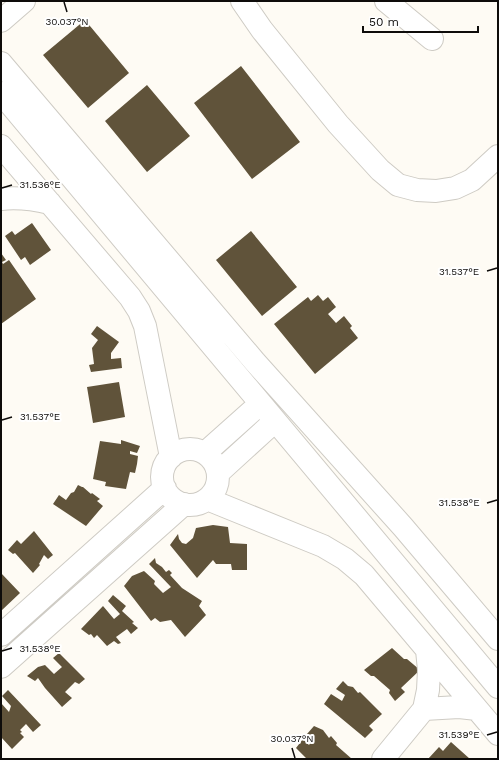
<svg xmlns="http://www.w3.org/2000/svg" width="499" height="760" font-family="'Work Sans',sans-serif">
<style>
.building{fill:#60533a}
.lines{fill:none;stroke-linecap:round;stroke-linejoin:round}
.minor-casing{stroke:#cecbc4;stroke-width:24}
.minor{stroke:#fff;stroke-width:22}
.ticks{fill:none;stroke:#0e0c0a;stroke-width:1.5}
.ticks-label{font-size:10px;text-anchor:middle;fill:#0e0c0a;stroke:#fff;stroke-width:4;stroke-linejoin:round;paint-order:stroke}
</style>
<rect width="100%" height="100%" fill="#fefbf4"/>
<!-- building -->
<path class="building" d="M85 20 129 73 88 108 43 55Z
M241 66 300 142 252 179 194 103Z
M147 85 190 136 147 172 105 121Z
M32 223 51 250 30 265 25 257 21 260 5 236 12 231 15 235Z
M251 231 297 287 262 316 216 260Z
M1 253 6 260 2 262 3 264 9 260 36 299 1 324Z
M318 295 323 301 328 297 336 307 328 314 336 323 344 316 352 326 350 328 358 338 315 374 274 324 308 297 311 301Z
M97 326 119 342 111 353V359L121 358 122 368 91 372 89 365 94 364 92 348 98 340 91 334Z
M119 382 125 417 93 423 87 387Z
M121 440 140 446 137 453 130 451V454L138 456 137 464 135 473 130 472 126 489 105 486 106 482 93 479 100 441 121 444Z
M78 485 82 487H83L91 494 92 493 100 499 97 501 103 506 86 526 53 504 59 495 66 500 71 493 74 492Z
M213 525 228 527 230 543 247 544V570H232L231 564H216L213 560 197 578 170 545 178 534 179 539 182 543 186 544 193 538 196 528Z
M34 531 53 555 48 559 44 555 39 564 40 565 33 573 15 553 13 554 8 550 17 540 21 544Z
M155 558 156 563 162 567 166 572 169 570 172 573 170 575 182 588 202 601 199 606 206 615 185 637 171 620 160 622 155 618 151 621 124 586 132 576 144 571 155 581 154 584 163 593 171 587 149 564Z
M1 573 20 593 1 611Z
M113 595 126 606 122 611 134 622 132 623 138 628 131 634 127 629 116 637 121 643 118 644 114 641 107 646 97 635 94 638 91 634 89 635 81 629 103 606 114 619 120 614 108 601Z
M392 648 404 659H407L420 670 401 688 405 692 395 701 389 693 390 690 374 676H371L364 670Z
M59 653 85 679 79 684 75 682 65 692 72 698 62 707 45 688 38 678 35 681 27 676 38 667 45 665 54 674 62 667 53 658Z
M343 681 348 686 353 687 358 693 360 692 382 714 369 726 373 730 365 738 324 704 331 694 342 701 345 695 336 689Z
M8 690 41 725 33 732 26 724 20 730 22 732 20 733 24 737 12 749 1 737V703L9 712 11 706 2 696Z
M314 726 323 730 329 738 331 736 337 743 336 745 352 759H307L296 748 303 739 309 745 313 739 307 734Z
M451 742 470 759H428L439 747 443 751Z"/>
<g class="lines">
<defs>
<path id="minor" d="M242 1 262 30 338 124 380 170 398 185 417 190 436 191 455 188 472 180 498 156
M386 1 432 39
M1 21 24 1
M1 63 255 362 403 527 498 639
M1 93 498 687
M1 146 130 297 139 311 145 326 171 457
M1 199C18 197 33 199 50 203
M162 477a28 28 0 1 1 56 0a28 28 0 1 1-56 0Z
M205 453 260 404
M218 473 275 421
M207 499 323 546 345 559 364 575 498 734
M1 635 165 488
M1 667 184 504
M424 709 459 707 477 709
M383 759 424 709 428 690 429 670 427 650"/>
</defs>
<!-- minor casing -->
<use href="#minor" class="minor-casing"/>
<!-- minor -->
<use href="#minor" class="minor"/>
</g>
<!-- ticks -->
<path class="ticks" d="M64 2 67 12M2 188 12 185M487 271 497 268M2 420 12 417M487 503 497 500M2 651 12 648M487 735 497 732M292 748 295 758"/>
<g class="ticks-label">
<text x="67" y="25">30.037°N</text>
<text x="40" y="188">31.536°E</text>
<text x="459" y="275">31.537°E</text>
<text x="40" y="420">31.537°E</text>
<text x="459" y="506">31.538°E</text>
<text x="40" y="652">31.538°E</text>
<text x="459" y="738">31.539°E</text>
<text x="292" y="742">30.037°N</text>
</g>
<!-- border -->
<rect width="499" height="760" fill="none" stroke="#0e0c0a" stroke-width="4"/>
<!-- scale -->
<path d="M363 26v6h115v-6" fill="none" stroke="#0e0c0a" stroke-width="2"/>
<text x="369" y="26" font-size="12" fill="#0e0c0a" stroke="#ffffff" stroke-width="3" paint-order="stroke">50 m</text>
</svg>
